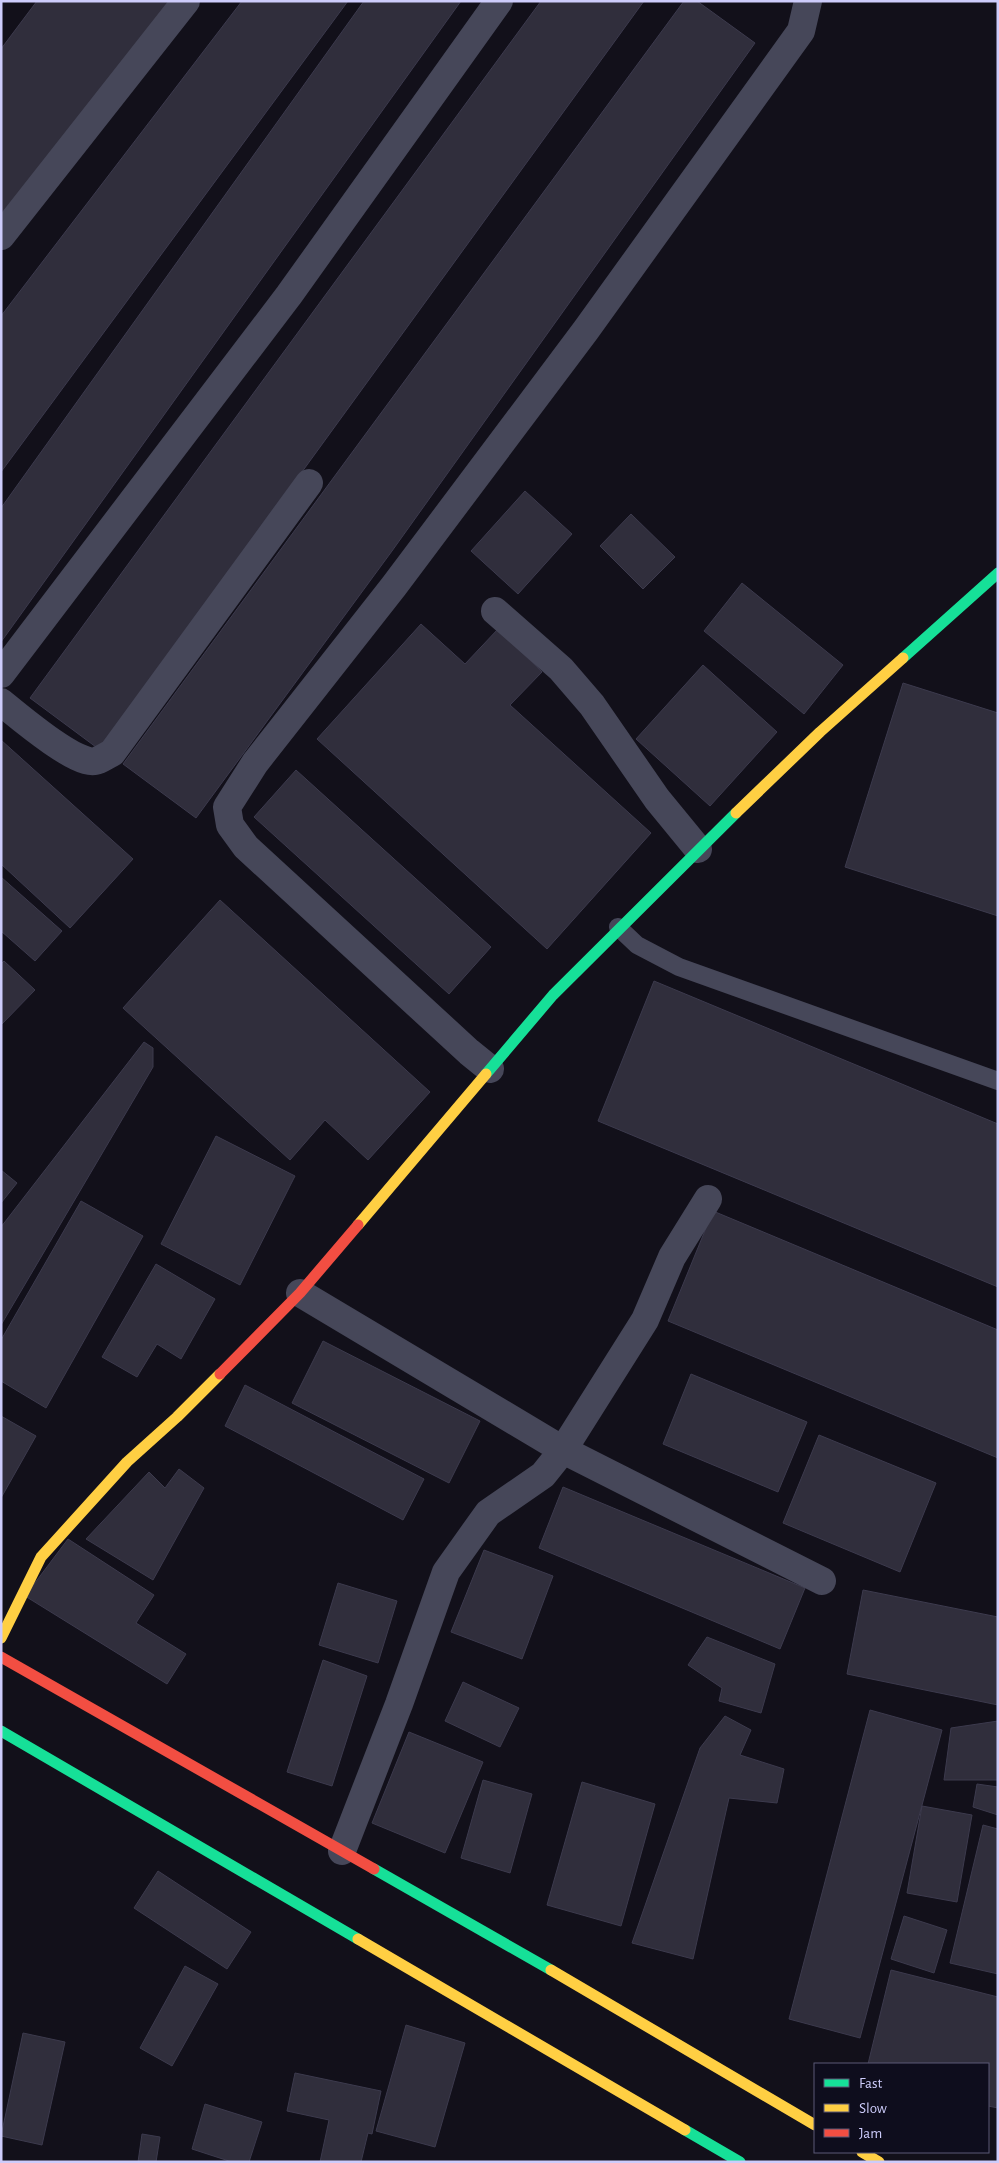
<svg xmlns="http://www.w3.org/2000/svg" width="999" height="2163" font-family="'Alegreya Sans',sans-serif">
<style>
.building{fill:#302e3c;stroke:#3c3a4d}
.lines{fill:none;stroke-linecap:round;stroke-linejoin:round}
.lane{stroke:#464759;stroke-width:18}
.street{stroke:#464759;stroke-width:28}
.fast{stroke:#16e098;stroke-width:11}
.slow{stroke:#ffcf43;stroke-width:11}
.jam{stroke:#f24e42;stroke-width:11}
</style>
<rect width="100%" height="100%" fill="#12101a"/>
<!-- building -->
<path class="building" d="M37 1H173L1 231V49Z
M242 1H348L1 472V316Z
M364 1H461L1 642V508Z
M541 1H644L100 750 30 698Z
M684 1H697L755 43 392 551 196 818 123 764Z
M525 491 572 534 518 594 471 551Z
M631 514 675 557 643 589 600 546Z
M742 583 843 665 804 714 704 631Z
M421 624 465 664 498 629 542 672 510 705 651 833 547 949 317 739Z
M703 665 777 732 710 806 636 739Z
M903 683 998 713V916L845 867Z
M1 740 133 859 70 928 1 864Z
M296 770 491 947 449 994 254 817Z
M1 877 62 931 35 961 1 931Z
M220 900 430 1092 368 1160 325 1120 290 1160 123 1008Z
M4 961 35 990 1 1025V964Z
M654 981 998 1124V1287L598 1121Z
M144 1042 153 1048V1067L1 1325V1227Z
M216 1136 295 1176 240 1285 161 1244Z
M1 1170 17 1183 1 1203Z
M81 1201 143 1236 46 1408 1 1381V1340Z
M713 1211 998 1330V1458L668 1321Z
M156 1264 215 1299 181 1359 157 1344 137 1377 102 1357Z
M323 1341 480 1421 449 1483 292 1403Z
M691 1374 807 1422 778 1492 663 1444Z
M245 1385 424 1479 403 1520 225 1426Z
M1 1416 36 1436 1 1498Z
M819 1435 936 1483 900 1572 783 1523Z
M179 1469 204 1488 153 1580 86 1539 149 1472 165 1488Z
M563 1487 805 1588 780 1649 539 1548Z
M68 1539 154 1595 136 1623 186 1654 167 1684 25 1596Z
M484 1550 553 1576 522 1659 451 1632Z
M338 1583 397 1601 378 1663 319 1645Z
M863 1590 998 1617V1705L847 1674Z
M707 1637 775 1664 761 1713 719 1701 722 1688 688 1665Z
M323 1660 367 1676 332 1786 287 1772Z
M463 1682 519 1708 500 1747 445 1721Z
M870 1710 942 1730 860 2038 789 2019Z
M725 1716 751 1730 740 1755 784 1769 777 1803 729 1798 693 1959 632 1943 700 1748Z
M998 1721V1780H944L951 1728Z
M409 1732 483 1762 445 1853 372 1823Z
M483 1780 532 1794 510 1873 461 1858Z
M582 1782 655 1804 621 1926 547 1905Z
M977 1784 998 1787V1815L973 1807Z
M922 1806 972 1815 957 1902 907 1893Z
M983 1825 998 1829V1974L950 1963Z
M158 1871 251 1932 227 1969 134 1908Z
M904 1916 947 1930 934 1973 891 1959Z
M185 1966 218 1984 172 2066 140 2048Z
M891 1970 998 1997V2108L988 2106V2064H868Z
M406 2025 465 2043 435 2147 376 2131Z
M23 2033 65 2042 42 2145 1 2136Z
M295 2073 381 2091 372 2134 368 2133 361 2162H320L329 2120 287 2111Z
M205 2104 262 2122 249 2162H232L192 2149Z
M142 2134 160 2137 156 2162H138Z"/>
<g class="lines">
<!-- lane -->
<path class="lane" d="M618 927 637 945 679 967 998 1081"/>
<!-- street -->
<path class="street" d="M1 236 186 1
M495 611 561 669 592 705 657 799 698 849
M1 674 289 295 499 1
M1 702C17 715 77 766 95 761 101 760 107 755 112 753L309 483
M490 1069 469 1052 246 847 230 825 227 807 255 763 394 586 586 330 801 31 808 1
M300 1293 563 1450 822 1581
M342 1851 399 1704 446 1572 488 1513 543 1475 563 1450 645 1320 672 1257 708 1199"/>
<!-- fast -->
<path class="fast" d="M903 658 998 573
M486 1074 553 995 736 813
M1 1731 358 1939
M374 1869 551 1970
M685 2130 740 2162"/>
<!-- slow -->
<path class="slow" d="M736 813 820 732 903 658
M358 1225 486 1074
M1 1638 41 1557 127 1462 177 1417 220 1374
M358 1939 685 2130
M551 1970 815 2125
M862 2152 879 2162"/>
<!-- jam -->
<path class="jam" d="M220 1374 300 1293 358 1225
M1 1657 374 1869"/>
</g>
<!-- border -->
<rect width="999" height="2163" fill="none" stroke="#cdccfb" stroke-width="5"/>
<!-- legend -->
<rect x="814" y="2063" width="175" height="90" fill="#0e0d1d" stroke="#5a5976"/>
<rect x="824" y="2079" width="25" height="8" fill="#16e098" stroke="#5a5976"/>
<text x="859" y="2088" font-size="15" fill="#cdccfb">Fast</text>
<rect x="824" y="2104" width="25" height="8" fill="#ffcf43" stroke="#5a5976"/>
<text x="859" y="2113" font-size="15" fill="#cdccfb">Slow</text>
<rect x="824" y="2129" width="25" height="8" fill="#f24e42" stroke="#5a5976"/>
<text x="859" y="2138" font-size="15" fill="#cdccfb">Jam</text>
</svg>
